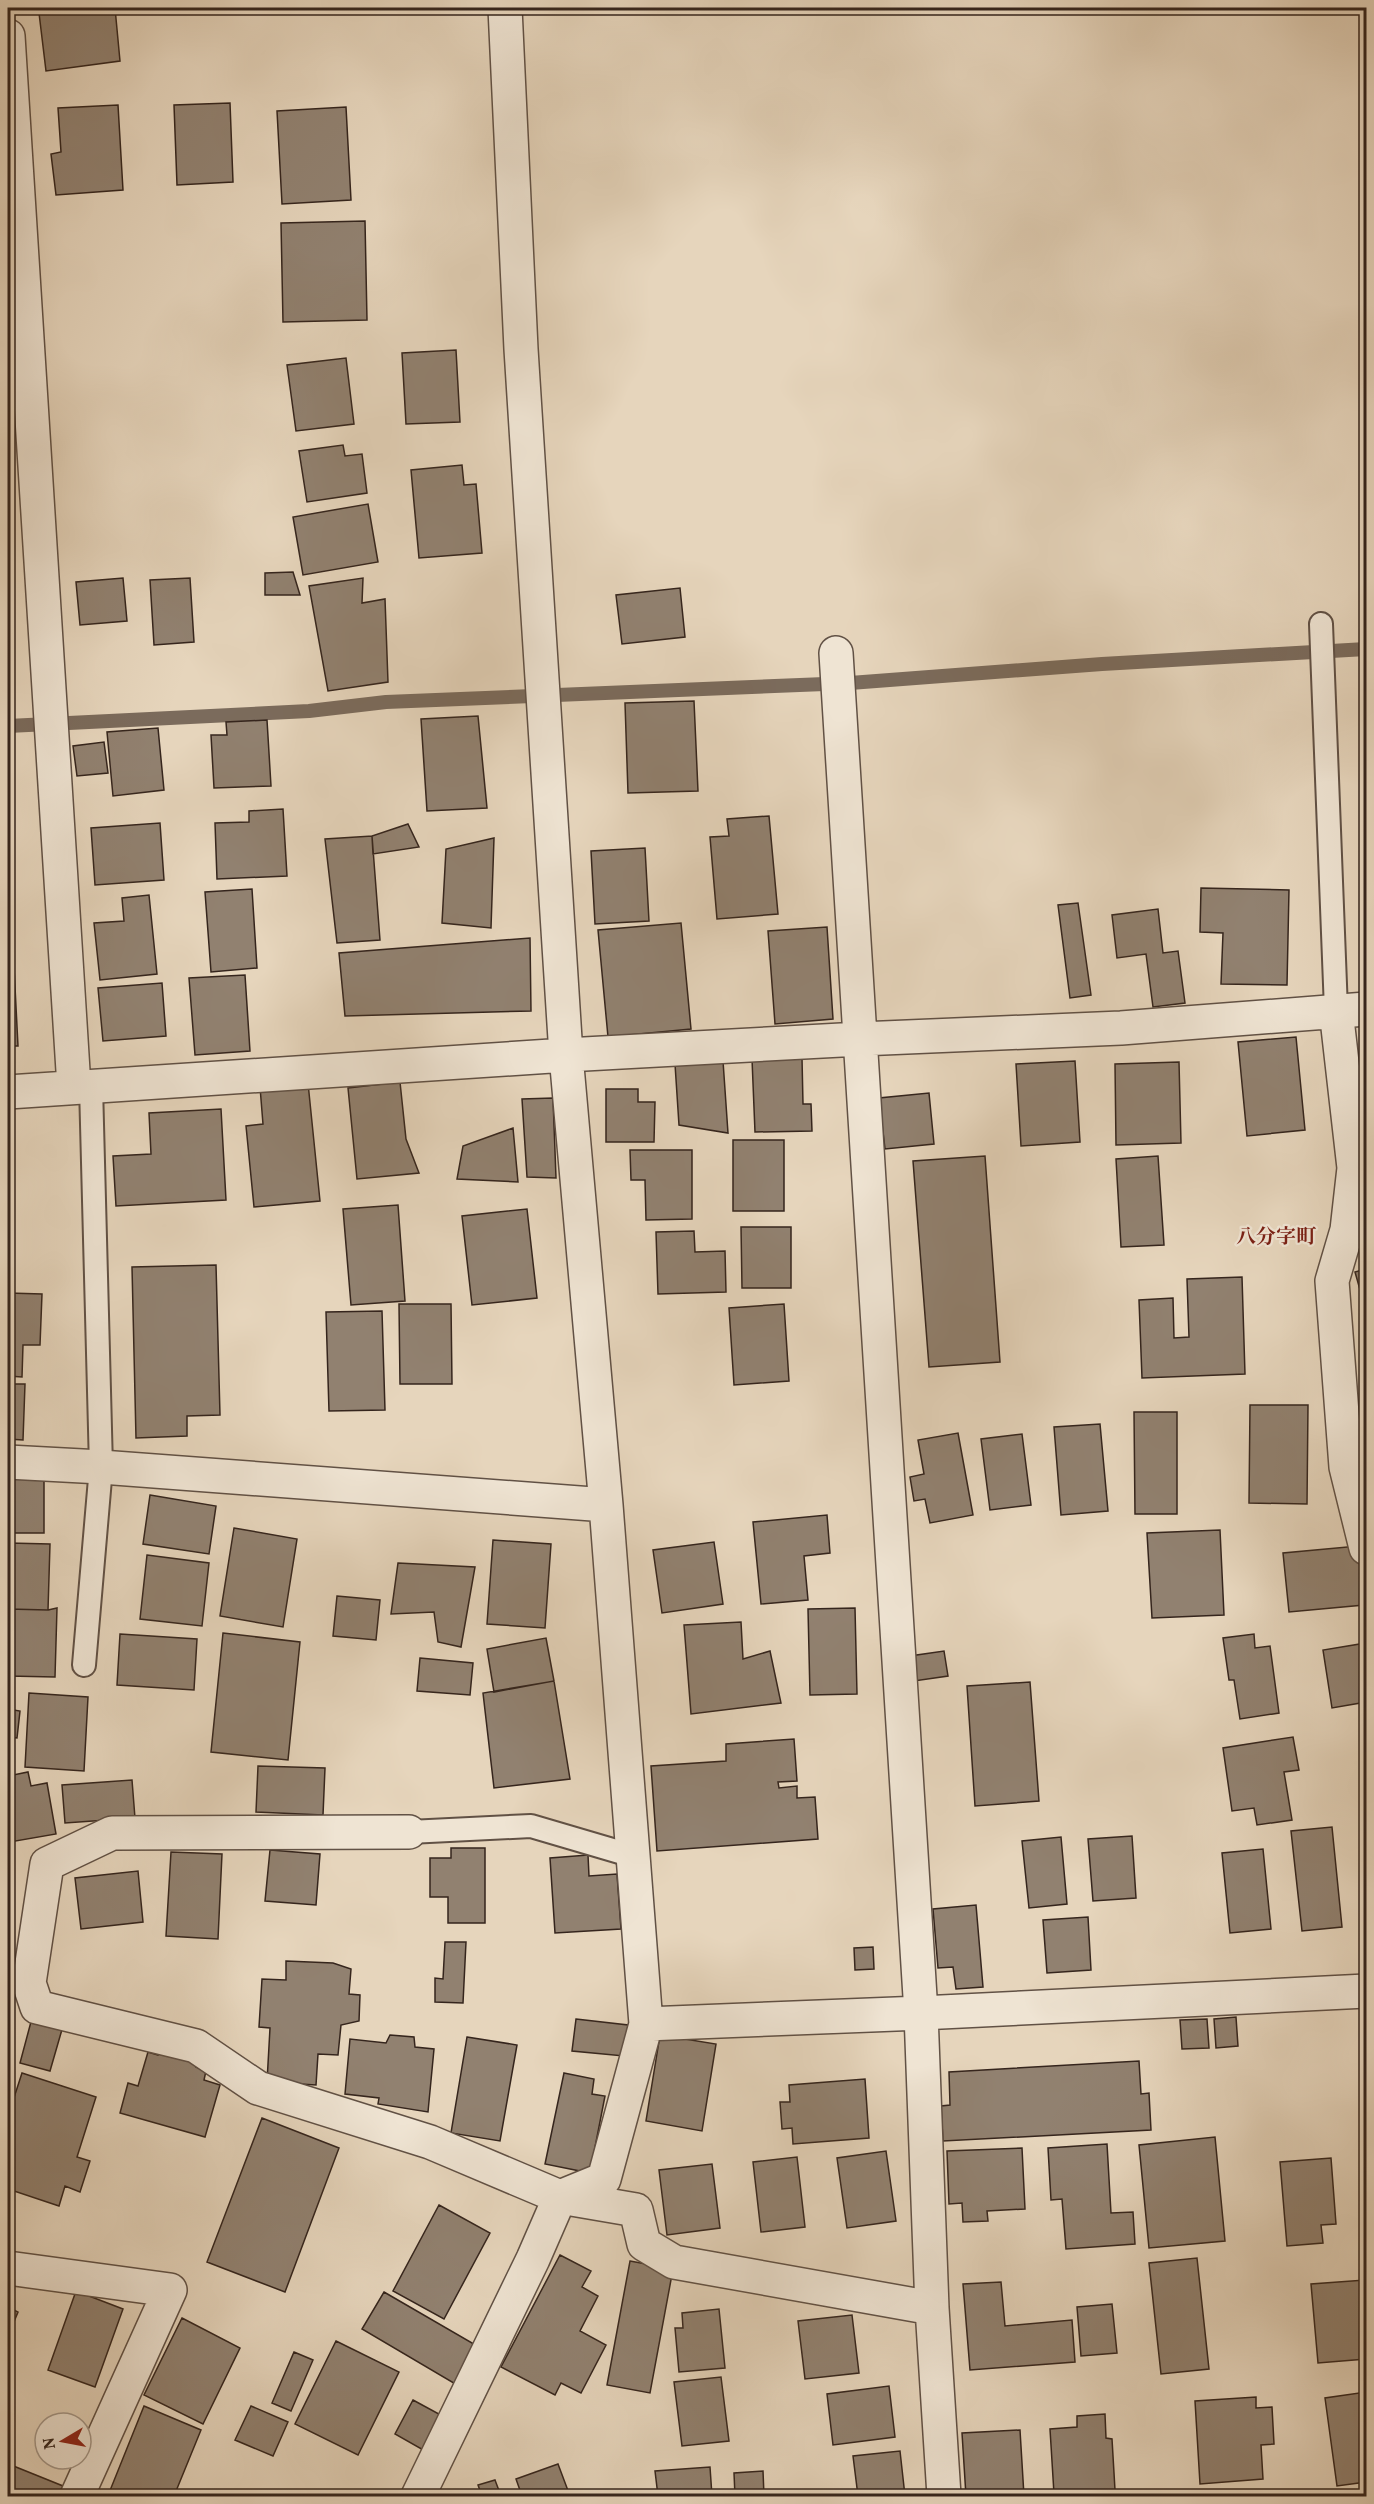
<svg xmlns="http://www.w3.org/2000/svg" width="1374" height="2504" font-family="Vollkorn,'Noto Serif JP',serif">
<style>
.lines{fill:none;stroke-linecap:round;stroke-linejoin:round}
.stream{stroke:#7b6b5c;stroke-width:14}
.building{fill:#918170;stroke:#35251d;stroke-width:1.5}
.lane-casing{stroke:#615145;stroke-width:26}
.street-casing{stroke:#615145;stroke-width:36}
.lane{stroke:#efe4d3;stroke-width:22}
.street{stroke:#efe4d3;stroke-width:33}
.labels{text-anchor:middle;stroke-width:4.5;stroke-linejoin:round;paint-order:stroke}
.quarter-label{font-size:20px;font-weight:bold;fill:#7a1f14;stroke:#efe4d3}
</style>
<rect width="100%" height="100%" fill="#e6d5bc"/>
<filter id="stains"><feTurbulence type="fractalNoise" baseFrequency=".00333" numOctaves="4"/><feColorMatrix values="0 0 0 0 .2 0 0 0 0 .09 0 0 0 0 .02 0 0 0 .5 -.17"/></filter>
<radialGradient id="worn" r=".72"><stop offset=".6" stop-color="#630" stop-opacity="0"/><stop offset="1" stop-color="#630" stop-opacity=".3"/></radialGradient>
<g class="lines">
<!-- stream -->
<path class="stream" d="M8 726 309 711 386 702 850 683 1102 664 1366 649"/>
</g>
<!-- building -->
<path class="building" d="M94 8H115L120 61 46 71 39 13Z
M230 103 233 182 177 185 174 105Z
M118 105 123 190 56 195 51 154 61 152 58 108Z
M346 107 351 200 282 204 277 111Z
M365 221 367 320 283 322 281 223Z
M456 350 460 422 406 424 402 353Z
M346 358 354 424 296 431 287 365Z
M343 445 345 456 362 454 367 493 307 502 299 451Z
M462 465 464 485 476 484 482 553 419 558 411 470Z
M368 504 378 562 303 575 293 517Z
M293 572 300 595H265V573Z
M123 578 127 621 80 625 76 582Z
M190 578 194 642 154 645 150 580Z
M363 578 362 603 385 599 388 682 328 691 309 586Z
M680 588 685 637 622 644 616 595Z
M694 701 698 791 628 793 625 703Z
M478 716 487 808 427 811 421 719Z
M267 720 271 786 214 788 211 735H227L226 722Z
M158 728 164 790 113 796 107 732Z
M104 742 108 773 77 776 73 746Z
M283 809 287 876 217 879 215 823 249 822V811Z
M769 816 778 914 717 919 710 837 729 836 727 819Z
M160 823 164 880 95 885 91 828Z
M408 824 419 847 373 854 372 836Z
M372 836 380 940 337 943 325 839Z
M494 838 491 928 442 923 446 849Z
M645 848 649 921 595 924 591 851Z
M1201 888 1289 890 1287 985 1221 984 1223 933 1200 932Z
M252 889 257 968 211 972 205 892Z
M149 895 157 974 100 980 94 923 124 921 122 898Z
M1078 903 1091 995 1070 998 1058 905Z
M1158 909 1163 953 1178 951 1185 1003 1153 1007 1146 954 1117 958 1112 915Z
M681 923 691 1029 608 1037 598 930Z
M827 927 833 1019 775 1024 768 931Z
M530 938 531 1011 345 1016 339 953Z
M14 967 18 1046H8V968Z
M245 975 250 1051 195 1055 189 978Z
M162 983 166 1036 103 1041 98 988Z
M1296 1037 1305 1130 1247 1136 1238 1042Z
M802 1058 803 1104H811L812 1131 755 1132 752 1059Z
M723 1061 728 1133 679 1125 675 1064Z
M1075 1061 1080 1142 1021 1146 1016 1064Z
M1179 1062 1181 1143 1116 1145 1115 1064Z
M400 1082 406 1139 419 1173 357 1179 348 1088Z
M308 1083 320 1201 254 1207 246 1126 263 1124 260 1087Z
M606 1089H638V1102H655L654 1142H606Z
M929 1093 934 1144 885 1149 879 1098Z
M553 1098 556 1178 527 1177 522 1099Z
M221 1109 226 1200 116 1206 113 1156 151 1154 149 1113Z
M513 1128 518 1182 457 1179 463 1146Z
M733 1140H784V1211H733Z
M630 1150H692V1219L646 1220 645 1180H631Z
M985 1156 1000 1362 929 1367 913 1161Z
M1158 1156 1164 1245 1121 1247 1116 1159Z
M398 1205 405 1301 351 1305 343 1209Z
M527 1209 537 1298 472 1305 462 1216Z
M741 1227H791V1288H742Z
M694 1231 695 1252 725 1251 726 1292 658 1294 656 1232Z
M216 1265 220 1415 187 1416V1436L136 1438 132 1267Z
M1366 1269V1311L1355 1272Z
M1242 1277 1245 1374 1142 1378 1139 1300 1173 1298 1174 1338 1189 1337 1187 1279Z
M8 1293 42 1294 40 1345H23L22 1377 8 1376Z
M399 1304H451L452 1384H400Z
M784 1304 789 1381 734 1385 729 1308Z
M382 1311 385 1410 329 1411 326 1312Z
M8 1384H25L23 1440 8 1439Z
M1250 1405H1308L1307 1504 1249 1503Z
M1134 1412H1177V1514H1135Z
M1100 1424 1108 1511 1061 1515 1054 1427Z
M958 1433 973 1515 930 1523 925 1499 914 1501 910 1477 924 1474 918 1440Z
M1022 1434 1031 1505 990 1510 981 1439Z
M8 1473H44V1533H8Z
M150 1495 216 1506 209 1554 143 1544Z
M827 1515 830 1553 804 1556 808 1600 761 1604 753 1522Z
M234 1528 297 1539 283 1627 220 1616Z
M1220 1530 1224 1615 1152 1618 1147 1533Z
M493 1540 551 1544 545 1628 487 1624Z
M714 1542 723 1604 662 1613 653 1550Z
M8 1543 50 1544 48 1610 8 1609Z
M1358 1546 1364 1605 1289 1612 1283 1553Z
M147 1555 209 1563 202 1626 140 1619Z
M398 1563 475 1567 461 1647 438 1642 434 1612 391 1614Z
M337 1596 380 1600 376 1640 333 1636Z
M57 1608 55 1677 8 1676V1609L48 1610Z
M855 1608 857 1694 810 1695 808 1609Z
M741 1622 743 1659 770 1651 781 1703 691 1714 684 1625Z
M223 1633 300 1642 288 1760 211 1752Z
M120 1634 197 1639 194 1690 117 1685Z
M1254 1634 1255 1648 1270 1646 1279 1713 1240 1719 1234 1680H1229L1223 1638Z
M546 1638 554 1681 494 1692 487 1649Z
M1366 1643V1702L1332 1708 1323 1650Z
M944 1651 948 1676 914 1681 910 1656Z
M420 1658 473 1663 470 1695 417 1691Z
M554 1681 570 1779 494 1788 483 1693Z
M1030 1682 1039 1801 975 1806 967 1686Z
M29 1693 88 1697 84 1771 25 1767Z
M8 1709 20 1711 17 1738 8 1737Z
M1293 1737 1299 1770 1284 1772 1292 1820 1257 1825 1254 1808 1232 1811 1223 1748Z
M794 1739 797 1781 778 1782 779 1788 797 1786V1798L815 1797 818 1839 657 1851 651 1766 726 1761V1744Z
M258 1766 325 1768 323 1815 256 1812Z
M28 1772 31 1786 47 1783 56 1834 10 1842 8 1830V1776Z
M132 1780 135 1818 65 1823 62 1785Z
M1332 1827 1342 1927 1302 1931 1291 1831Z
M1132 1836 1136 1898 1093 1901 1088 1839Z
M1061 1837 1067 1904 1029 1908 1022 1841Z
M451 1848H485V1923H448V1897H430V1858H451Z
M1263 1849 1271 1929 1230 1933 1222 1853Z
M270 1850 320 1854 316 1905 265 1901Z
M171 1852 222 1854 218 1939 166 1936Z
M588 1855 589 1876 617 1874 621 1929 555 1933 550 1858Z
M138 1871 143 1922 81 1929 75 1878Z
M976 1905 983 1987 956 1989 953 1967 938 1968 933 1909Z
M1088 1917 1091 1970 1047 1973 1043 1920Z
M445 1942H466L463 2003 435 2002V1978L443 1979Z
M873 1947 874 1969 855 1970 854 1948Z
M286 1961 333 1963 351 1969 349 1994 360 1995 359 2021 341 2025 338 2055 318 2054 316 2085 267 2082 270 2028 259 2027 262 1979 286 1980Z
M1236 2017 1238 2046 1216 2048 1214 2019Z
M32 2018 63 2026 50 2071 20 2063Z
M576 2019 628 2025 624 2056 572 2051Z
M1207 2019 1209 2048 1182 2049 1180 2020Z
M390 2035 414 2037 415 2047 434 2049 428 2112 378 2104 379 2098 345 2094 350 2039 386 2043Z
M660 2035 716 2044 702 2131 646 2121Z
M467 2037 517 2045 500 2141 451 2133Z
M163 2041 199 2058 196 2067 206 2071 204 2080 220 2085 205 2137 120 2113 128 2083 138 2086 148 2052 158 2055Z
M1139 2061 1141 2094 1149 2093 1151 2130 943 2141 941 2106 950 2105 949 2072Z
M22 2073 96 2097 77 2157 90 2161 80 2192 65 2186 59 2206 8 2189V2116Z
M564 2073 594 2079 592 2094 605 2096 590 2173 545 2164Z
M865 2079 869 2138 793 2144 792 2128 782 2129 780 2102H790L789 2085Z
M262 2118 339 2148 285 2292 207 2262Z
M1215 2137 1225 2241 1149 2248 1139 2145Z
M1107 2144 1111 2213 1133 2212 1135 2244 1066 2249 1062 2199 1051 2200 1048 2148Z
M1022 2148 1025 2209 987 2211 988 2221 963 2222 962 2203 949 2204 947 2151Z
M886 2151 896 2221 847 2228 837 2158Z
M797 2157 805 2227 761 2232 753 2162Z
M1331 2158 1336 2224 1321 2225 1323 2243 1287 2246 1280 2162Z
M712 2164 720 2228 667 2235 659 2170Z
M439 2205 490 2233 444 2319 393 2291Z
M560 2255 591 2271 582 2287 598 2296 580 2331 606 2345 581 2393 561 2383 555 2395 501 2367Z
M1197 2258 1209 2369 1161 2374 1149 2263Z
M630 2261 673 2269 650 2393 607 2385Z
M1365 2280 1366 2359 1318 2363 1311 2284Z
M1001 2282 1005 2326 1072 2320 1075 2362 970 2370 963 2284Z
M76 2291 123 2309 95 2387 48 2370Z
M384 2292 479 2347 457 2385 362 2329Z
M1112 2304 1117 2353 1081 2356 1077 2307Z
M8 2307 18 2312 8 2336Z
M719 2309 725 2368 679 2372 675 2328H683L682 2313Z
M852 2315 859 2373 805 2379 798 2321Z
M182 2318 240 2348 203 2424 144 2395Z
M336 2341 399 2372 358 2455 295 2424Z
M294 2352 313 2360 291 2411 272 2403Z
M721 2377 729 2441 682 2446 674 2382Z
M889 2386 895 2437 833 2445 827 2394Z
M1366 2392V2482L1337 2486 1325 2398Z
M1256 2397V2408L1272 2407 1274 2444 1261 2445 1263 2479 1200 2484 1195 2401Z
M413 2400 450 2420 432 2455 395 2434Z
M144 2406 201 2430 174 2496H117L109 2493Z
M251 2406 288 2422 273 2456 235 2440Z
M1105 2414 1106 2438 1112 2439 1115 2490 1054 2494 1050 2429 1077 2427V2416Z
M1020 2430 1024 2496H966L962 2433Z
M900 2451 905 2496H858L853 2456Z
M558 2464 570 2496H522L516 2479Z
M11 2465 63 2486 58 2496H8V2474Z
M710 2467 712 2496H658L655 2471Z
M763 2471 764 2496H735L734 2473Z
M495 2480 501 2496H482L478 2485Z"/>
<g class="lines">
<defs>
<path id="lane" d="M1321 624 1336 1010
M84 1665 101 1467 91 1086
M409 1832 531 1826 633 1856"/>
<path id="street" d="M8 36 74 1087
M836 653 921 2013 932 2308 944 2496
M1336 1010 1354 1168 1347 1230 1332 1281 1346 1467 1366 1548
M8 1092 566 1055 860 1039 1121 1028 1366 1009
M8 1462 101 1467 606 1505
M409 1832 112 1833 47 1864 29 1983 37 2007 196 2046 258 2088 430 2142 560 2197 636 2210 644 2244 674 2262 932 2308
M646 2024 921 2013 1366 1991
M8 2268 170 2290 77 2496
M418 2496 533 2259 560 2197 604 2179 646 2024 606 1505 566 1055 521 349 505 8"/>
</defs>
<!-- lane casing -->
<use href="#lane" class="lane-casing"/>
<!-- street casing -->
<use href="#street" class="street-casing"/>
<!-- lane -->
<use href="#lane" class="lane"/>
<!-- street -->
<use href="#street" class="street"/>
</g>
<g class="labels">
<!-- quarter labels -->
<g class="quarter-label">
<text x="1276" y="1243">八分字町</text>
</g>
</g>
<!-- margin -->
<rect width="1374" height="2504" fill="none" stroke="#e6d5bc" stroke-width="30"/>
<rect x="9" y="9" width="1356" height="2486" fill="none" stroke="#35251d" stroke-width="3"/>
<rect x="15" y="15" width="1344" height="2474" fill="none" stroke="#35251d" stroke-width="1.5"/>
<!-- north arrow -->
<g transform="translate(63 2441) rotate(260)"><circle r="28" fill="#efe4d3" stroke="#a5988a" stroke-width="1.5"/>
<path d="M0-4.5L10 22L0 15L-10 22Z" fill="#8f2418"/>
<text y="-9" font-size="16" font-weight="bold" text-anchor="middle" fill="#35251d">N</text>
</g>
<rect width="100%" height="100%" filter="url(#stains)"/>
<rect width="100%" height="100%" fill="url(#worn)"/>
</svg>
